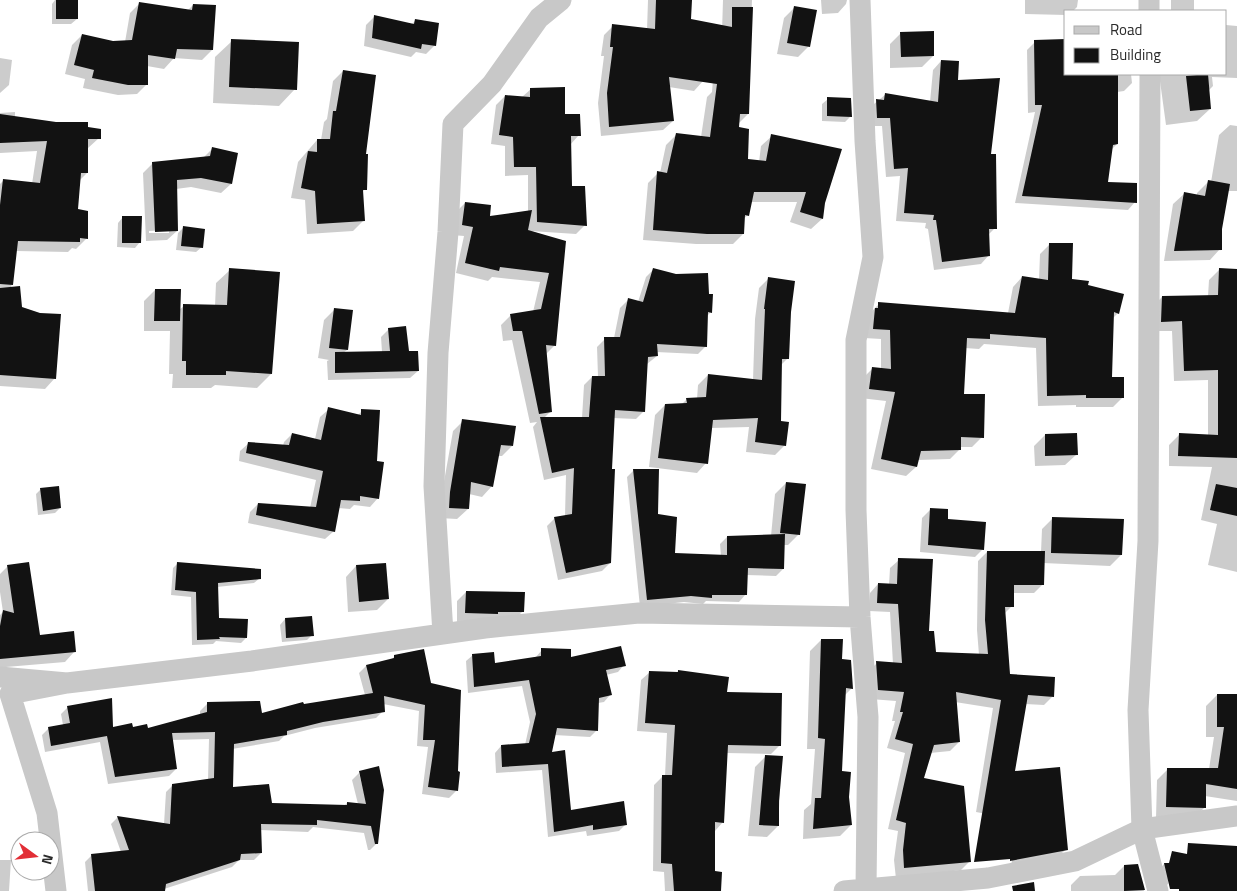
<svg xmlns="http://www.w3.org/2000/svg" width="1237" height="891" font-family="'Titillium Web',sans-serif">
<style>
.shadow{fill:#0003;fill-rule:evenodd}
.building{fill:#121212}
.lines{fill:none;stroke-linecap:round;stroke-linejoin:round}
.street{stroke:#c8c8c8;stroke-width:21}
</style>
<rect width="100%" height="100%" fill="#fff"/>
<!-- shadow -->
<path class="shadow" d="M55 0H77V19L71 24H52V4Z
M648 0H691L689 20 703 81 694 91 669 87 673 121 663 130 601 136 598 103 604 56H601L604 35 613 26 647 30Z
M723 0H752L748 114 738 124 746 161 759 162 761 146 772 136 824 203 822 219 811 229 790 222 797 202H750L748 215 743 219V234L733 244H696L643 240 648 183 658 173H660L666 145 676 135 701 137 707 97 712 92 716 38 722 31Z
M821 0H847L846 4 838 13 822 14Z
M1025 0H1078L1077 7 1073 11H1066V15L1025 14Z
M1171 0H1194V10L1171 11Z
M140 3 188 10 193 5 212 50 202 60 174 58 164 69 147 66V84L137 94 118 95 83 88 85 79 65 74 72 45 82 35 113 42H125L130 13Z
M795 7 809 46 798 57 777 54 784 18Z
M374 17 411 25 416 20 435 45 426 54 416 52 411 57 364 46 366 25Z
M1226 25 1237 26V78L1212 77 1213 86 1208 91 1210 109 1197 121 1166 125 1159 74H1226Z
M901 33 933 56 922 67 890 68V44Z
M232 41 295 89 279 106 213 103 215 57Z
M1035 42 1066 74H1131L1132 83 1124 91 1117 92V144L1111 150 1106 183 1135 202 1128 210 1015 203 1035 112 1028 113 1027 50Z
M0 58 12 60 9 85 0 93Z
M941 61 957 81 990 155 995 228 988 235 989 255 981 264 934 270 928 229 925 228 926 223 896 221 900 176 886 177 882 126H869L868 109 886 94 930 102 933 70Z
M343 71 364 155 365 189 362 192 363 221 353 231 307 234 305 200 291 198 298 162 317 140H321L324 122 327 119 333 81Z
M531 89 564 115 579 135 570 145 571 187 585 225 576 234 531 231 565 242 555 345 546 354 551 411 543 419 582 418 584 385 592 377H598L597 347 605 339 614 338 620 308 628 300 638 302 646 277 654 269 708 295 711 312 707 316 706 346 698 354 656 352 657 356 647 364 644 411 636 419 613 418 611 470 610 563 602 571 558 580 547 526 555 518 565 516 566 475 544 480 533 427 537 422 530 423 512 340 503 341 501 325 511 315 533 312 540 282 492 277 488 281 456 273 464 236 452 235 455 213 465 203 488 217 528 212V175L505 176V146L491 144 496 105 505 96 522 97Z
M828 99 850 117 845 122 822 121V104Z
M15 112V117L87 128 99 138 87 149V173L79 181 77 210 87 238 76 249 72 248 68 252 16 251 11 288 55 378 45 389 0 386V184L4 180 32 184 37 151 0 153V113Z
M1230 125 1237 126V191H1227L1220 228V249L1210 260 1164 261 1173 204 1184 194 1197 196V193L1208 182H1211L1219 135Z
M212 149 231 184 221 193 191 187 176 189 177 231 167 240 146 241 143 173 153 163 203 158ZM169 230V233H149V231Z
M123 217 140 242 135 248 117 247 118 223Z
M183 228 202 247 196 252 176 250 178 233Z
M1050 244 1071 280 1087 286 1118 313 1113 318 1111 378 1123 397 1113 407H1076V405L1038 406 1036 348 984 344 979 349 965 348 962 395 982 437 972 447H960V449L950 459 918 460 916 467 906 476 871 469 886 401 860 398 862 379 872 369 881 370V339L864 338 869 314 879 304 1008 313 1013 287 1022 277 1039 280 1040 254Z
M230 270 271 374 257 388 215 385 211 388H172L173 374H169L170 331H144V301L155 290 179 310 184 306H215L216 283Z
M1219 270H1237V572L1208 565 1217 524 1201 520 1212 467 1169 466V445L1179 435 1208 436V380L1174 381 1172 331H1152V307L1162 297 1208 296 1209 280Z
M768 279 788 358 780 366V422L784 446 775 455 746 452 749 427 711 428 706 463 697 473 649 467 655 415 665 405 682 404 687 399H697L698 385 708 375 753 380 755 319 759 288Z
M335 309 347 350 343 353 382 352 381 337 389 329 408 352 418 371 410 378 328 380 327 361 329 360 318 358 324 320Z
M329 409 357 416 362 411 376 462 378 498 370 507 354 505 350 509 338 508 334 531 325 539 248 523 250 512 258 504 310 508 316 480 239 461 240 451 249 443 283 446 284 442 292 434 315 439 320 417Z
M463 421 512 446 502 456H498L492 486 482 497 469 494 468 509 457 519 439 518 440 504 453 431Z
M1045 435 1076 455 1065 465 1035 466 1034 446Z
M634 470 657 515 674 555 721 556 720 544 727 537 771 536 775 494 786 483 799 534 788 545H784L783 569 776 576 746 575V594L739 602 706 601 703 604 684 602 640 607 627 477Z
M41 489 60 508 55 513 38 515 36 494Z
M930 510 947 520 983 549 975 557 920 552 922 518Z
M1053 518 1121 555 1110 566 1043 563V584L1034 593H1013L1012 606 1004 614 1009 675 1052 697 1044 705 1025 704 1013 772 1066 849 1057 858 1011 867 1018 820 976 812 993 708 955 702 959 742 950 751 930 753 923 779 970 861 961 870 896 879 894 860 898 831 888 829 905 753 887 748 895 721H892L896 701 870 699 868 672 877 663 893 664 890 612 869 611 870 593 878 584 889 585 890 568 899 560 928 633 934 654 979 655 977 630 978 561 987 552H1041L1042 529Z
M178 563 260 578 254 583 217 587 218 619 246 638 241 643 216 641 213 644 192 645 191 597 171 595 173 568Z
M356 566 388 599 377 610 348 612 346 577Z
M7 567 38 636 74 652 65 662 6 667 0 673V615L3 612 0 592V574Z
M466 592 523 611 514 620 457 622V601Z
M285 619 312 635 307 640 282 642 280 625Z
M821 640 841 660 852 688 845 695 840 772 848 797 851 825 840 836 803 839 804 810 811 804 815 749H807L810 651Z
M542 650 569 659 624 665 618 672 606 675 610 695 604 702 598 703 596 731 590 737 554 735 550 753 570 811 626 824 619 831 587 836 586 831 548 837 542 770 496 773 495 753 501 746 525 745 530 722 522 686 468 693 466 661 473 655 494 664 535 658Z
M423 651 456 791 449 798 422 794 428 747 417 746 419 711 383 704V711L376 718 315 728 284 736 279 741 232 749 231 788 271 804 344 806 347 803 358 804 352 780 359 773 377 843 370 850H368L364 833 313 827 308 832 260 830 261 853 254 860H239L232 867 164 889V891H88L85 862 92 855 121 852 111 824 118 817 164 824 166 792 173 785 208 780 209 739 172 740 176 769 169 776 108 784 100 742 45 752 42 735 49 728 63 725 61 714 68 707 112 729H147L200 715V711L207 704 261 714 365 695 359 673 366 666 390 661 394 657Z
M678 671 725 693 780 745 771 754 726 753 723 822 715 831 713 872 720 891H665L664 872 653 871 654 785 663 776H665L667 733 637 731 641 680 650 672 676 673Z
M1217 695H1237V801L1205 796V807L1194 818H1156L1157 780 1168 769H1209L1214 737H1206V706Z
M766 756 782 757 778 826 767 837 748 836 755 767Z
M0 860H11L9 891H0Z
M1164 864H1171L1168 884 1164 888 1159 870Z
M1137 865 1144 891H1071V885L1080 876 1115 875 1124 866Z"/>
<!-- building -->
<path class="building" d="M56 0H78V19H56Z
M656 0H692L691 19 732 27V7H753L749 114H740L739 127 749 129 748 159 766 161 771 134 842 149 825 203 823 219 800 212 806 192H754L749 216 745 215 744 234H707L653 230 657 171 667 173 676 133 710 137 717 84 669 77 674 121 609 127 607 93 613 47H610L612 24 655 29Z
M139 2 192 10 193 4 216 5 213 50 177 49 175 59 148 55V85H128L92 78 94 70 74 65 82 34 113 41 132 40Z
M794 6 817 10 810 47 787 43Z
M374 15 414 24 415 19 439 23 436 46 422 44 421 49 372 38Z
M934 31V56L901 57 900 32Z
M231 39 299 42 297 90 229 87Z
M1066 39V74H1118V144L1113 145 1108 182 1137 183V203L1022 196 1042 105H1035L1034 40Z
M941 60 959 61 958 80 1000 78 991 154H996L997 229H989L990 256 942 262 936 220H933L934 215 904 213 908 168 894 169 890 118H877L876 99 884 100 885 93 938 102Z
M343 70 376 75 366 154H368L367 190H363L365 221 317 224 315 191 301 188 308 151 317 152V139H330L333 111H336Z
M1208 74 1211 109 1190 111 1186 76Z
M565 87V114H580L581 136H571L572 186H585L587 226 537 222 536 167H514L513 137 499 135 505 95 530 97V88Z
M827 97 851 98 852 117 827 116Z
M0 114 56 122H88V127L101 129V139H88V173H81L78 209 88 211V239L80 238V242L18 241 13 285 0 284V205L3 179 40 183 47 141 0 143Z
M212 147 238 153 232 184 201 178 177 180 178 231 155 232 152 162 210 156Z
M1208 180 1230 184 1222 229V250L1174 251 1184 192 1205 196Z
M465 202 491 205 490 216 532 210 528 230 566 241 556 346 546 345 552 412 539 414 522 331H513L510 314 541 309 549 273 500 267 499 271 465 263 473 227 462 225Z
M122 216H142L141 243H122Z
M183 226 205 229 203 248 181 246Z
M1049 243H1073L1072 279 1089 281 1088 285 1124 294 1119 314 1114 312 1112 377H1124V398H1086V395L1047 396 1046 338 990 334V339L967 338 964 394H985L984 438 961 437V450L921 451 917 467 881 459 895 392 869 389 872 367 891 369 890 330 873 329 875 308H878V302L1015 313 1022 276 1048 280Z
M229 268 280 272 272 374 226 371V375H186V361H182L183 304 227 305Z
M653 268 676 274 708 273 709 294H713L712 313 708 312 707 347 657 344 658 356 648 357 645 412 615 410 612 469H615L611 563 566 573 554 517 572 514 574 468 552 473 540 417H589L592 376H605L604 337H620L628 298 643 302Z
M1219 268 1237 269V458L1178 456 1179 433 1218 435V370L1184 371 1182 321 1161 322 1162 296 1218 295Z
M768 277 795 281 791 312 789 359H782L781 421 789 422 786 446 755 442 758 418 713 420 708 464 658 458 665 404 687 403 686 398 706 397 708 374 762 380 765 309H764Z
M20 286 22 307 40 313 61 314 56 379 0 375V288Z
M155 289H181L180 321H154Z
M334 308 353 310 348 350 329 348Z
M406 326 409 351H418L419 371 335 373V352L390 351 388 328Z
M328 407 361 415V409L380 410 377 461 384 462 379 499 360 496V501L341 500 335 532 256 515 258 503 316 507 323 471 246 453 248 442 289 445 292 433 321 440Z
M462 419 516 426 513 446 501 445 493 487 471 482 469 509 449 508 450 492Z
M1077 433 1078 455 1045 456V434Z
M633 469H659L658 514 677 517 675 553 727 555V536L785 534 784 569 748 568 747 595H712V598L691 596 647 600Z
M786 482 806 484 800 535 780 533Z
M1216 484 1237 488V516L1210 510Z
M59 486 61 508 43 511 40 488Z
M930 508 948 509V519L986 522 984 550 928 545Z
M1052 517 1124 519 1122 555 1051 553Z
M987 551H1045L1044 585H1014V607H1005L1010 674 1055 677 1054 697 1028 695 1015 771 1060 767 1068 850 1010 861V859L974 862 1001 700 956 692 960 742 934 745 924 778 964 786 971 862 904 868 903 850 906 823 896 820 913 744 895 739 903 712H900L904 692 878 690 876 661 902 663 898 604 877 603 878 583 897 584 898 558 933 559 929 631H934L936 652 988 654 985 620Z
M29 562 40 635 74 631 76 652 0 659V626L3 610 14 613 7 565Z
M177 562 261 569V579L218 583 219 618 248 619 247 638 219 637 220 639 197 640 196 592 175 590Z
M386 563 389 599 359 602 356 565Z
M466 591 525 592 524 612H498V614L465 613Z
M312 616 314 636 286 638 285 618Z
M821 639H843L842 659 851 660 853 689 846 688 842 771 851 772 849 797 852 825 813 829 815 798H821L825 739 818 738Z
M621 646 626 666 606 670 612 695 599 698 598 731 557 728 552 752 565 750 571 810 624 801 627 825 593 830V825L554 832 548 764 502 767 501 745 529 743 536 714 529 680 474 687 472 654 494 652 495 663 541 656V648L571 649V657Z
M424 649 431 683 461 690 458 771 460 772 458 791 428 787 435 740H423L425 705 384 696 385 712 323 722 287 731V735L234 744 233 787 269 784 272 803 347 805V802L366 804 359 771 379 766 384 790 378 844H375L371 826 317 820V825L261 824 262 853 241 854 240 860 166 884 165 891H95L91 854 129 850 117 816 170 824 172 784 214 778 215 732 172 733 177 769 115 777 107 736 51 746 48 727 70 723 67 706 112 698 113 727 132 723 133 727 147 724 148 728 207 712V702L260 701 262 713 303 702 304 704 373 693 366 665 394 658V655Z
M678 670 729 677 727 692 782 693 781 746 728 745 724 823 715 822V871L722 872 721 891H674L672 864 661 863 662 775H672L675 725 645 723 649 671 678 672Z
M1217 694H1237V789L1206 784V808L1166 807 1167 768H1218L1224 727H1217Z
M765 755 783 756 779 801V826L759 825Z
M1188 843 1237 846V891H1179V889H1170L1164 863H1169L1172 851 1187 854Z
M1138 864 1145 890 1124 891V865Z
M1034 882 1035 891H1013L1012 886Z"/>
<g class="lines">
<!-- street -->
<path class="street" d="M1149 0V11
M1150 74 1148 541 1138 710 1142 829 1158 891
M443 634 434 486 438 353 448 232 453 124 492 84 539 18 561 0
M0 677 67 683 10 694 47 813 56 891
M67 683 252 661 485 628 639 613 860 617
M844 891 866 889 868 717 860 617 856 510V340L873 257 865 141 860 0
M865 891 866 889 988 878 1075 861 1142 829 1237 816"/>
</g>
<!-- legend -->
<rect x="1064" y="10" width="162" height="65" fill="#ffffff" stroke="#aaaaaa"/>
<rect x="1074" y="26" width="25" height="8" fill="#c8c8c8" stroke="#aaaaaa"/>
<text x="1110" y="35" font-size="15" fill="#2b2b2b">Road</text>
<rect x="1074" y="48" width="25" height="15" fill="#121212" stroke="#aaaaaa"/>
<text x="1110" y="60" font-size="15" fill="#2b2b2b">Building</text>
<!-- north arrow -->
<g transform="translate(35 856) rotate(105)"><circle r="24" fill="#ffffff" stroke="#aaaaaa"/>
<path d="M0-4L9 19L0 12L-9 19Z" fill="#e22e36"/>
<text y="-8" font-size="14" font-weight="bold" text-anchor="middle" fill="#2b2b2b">N</text>
</g>
</svg>
